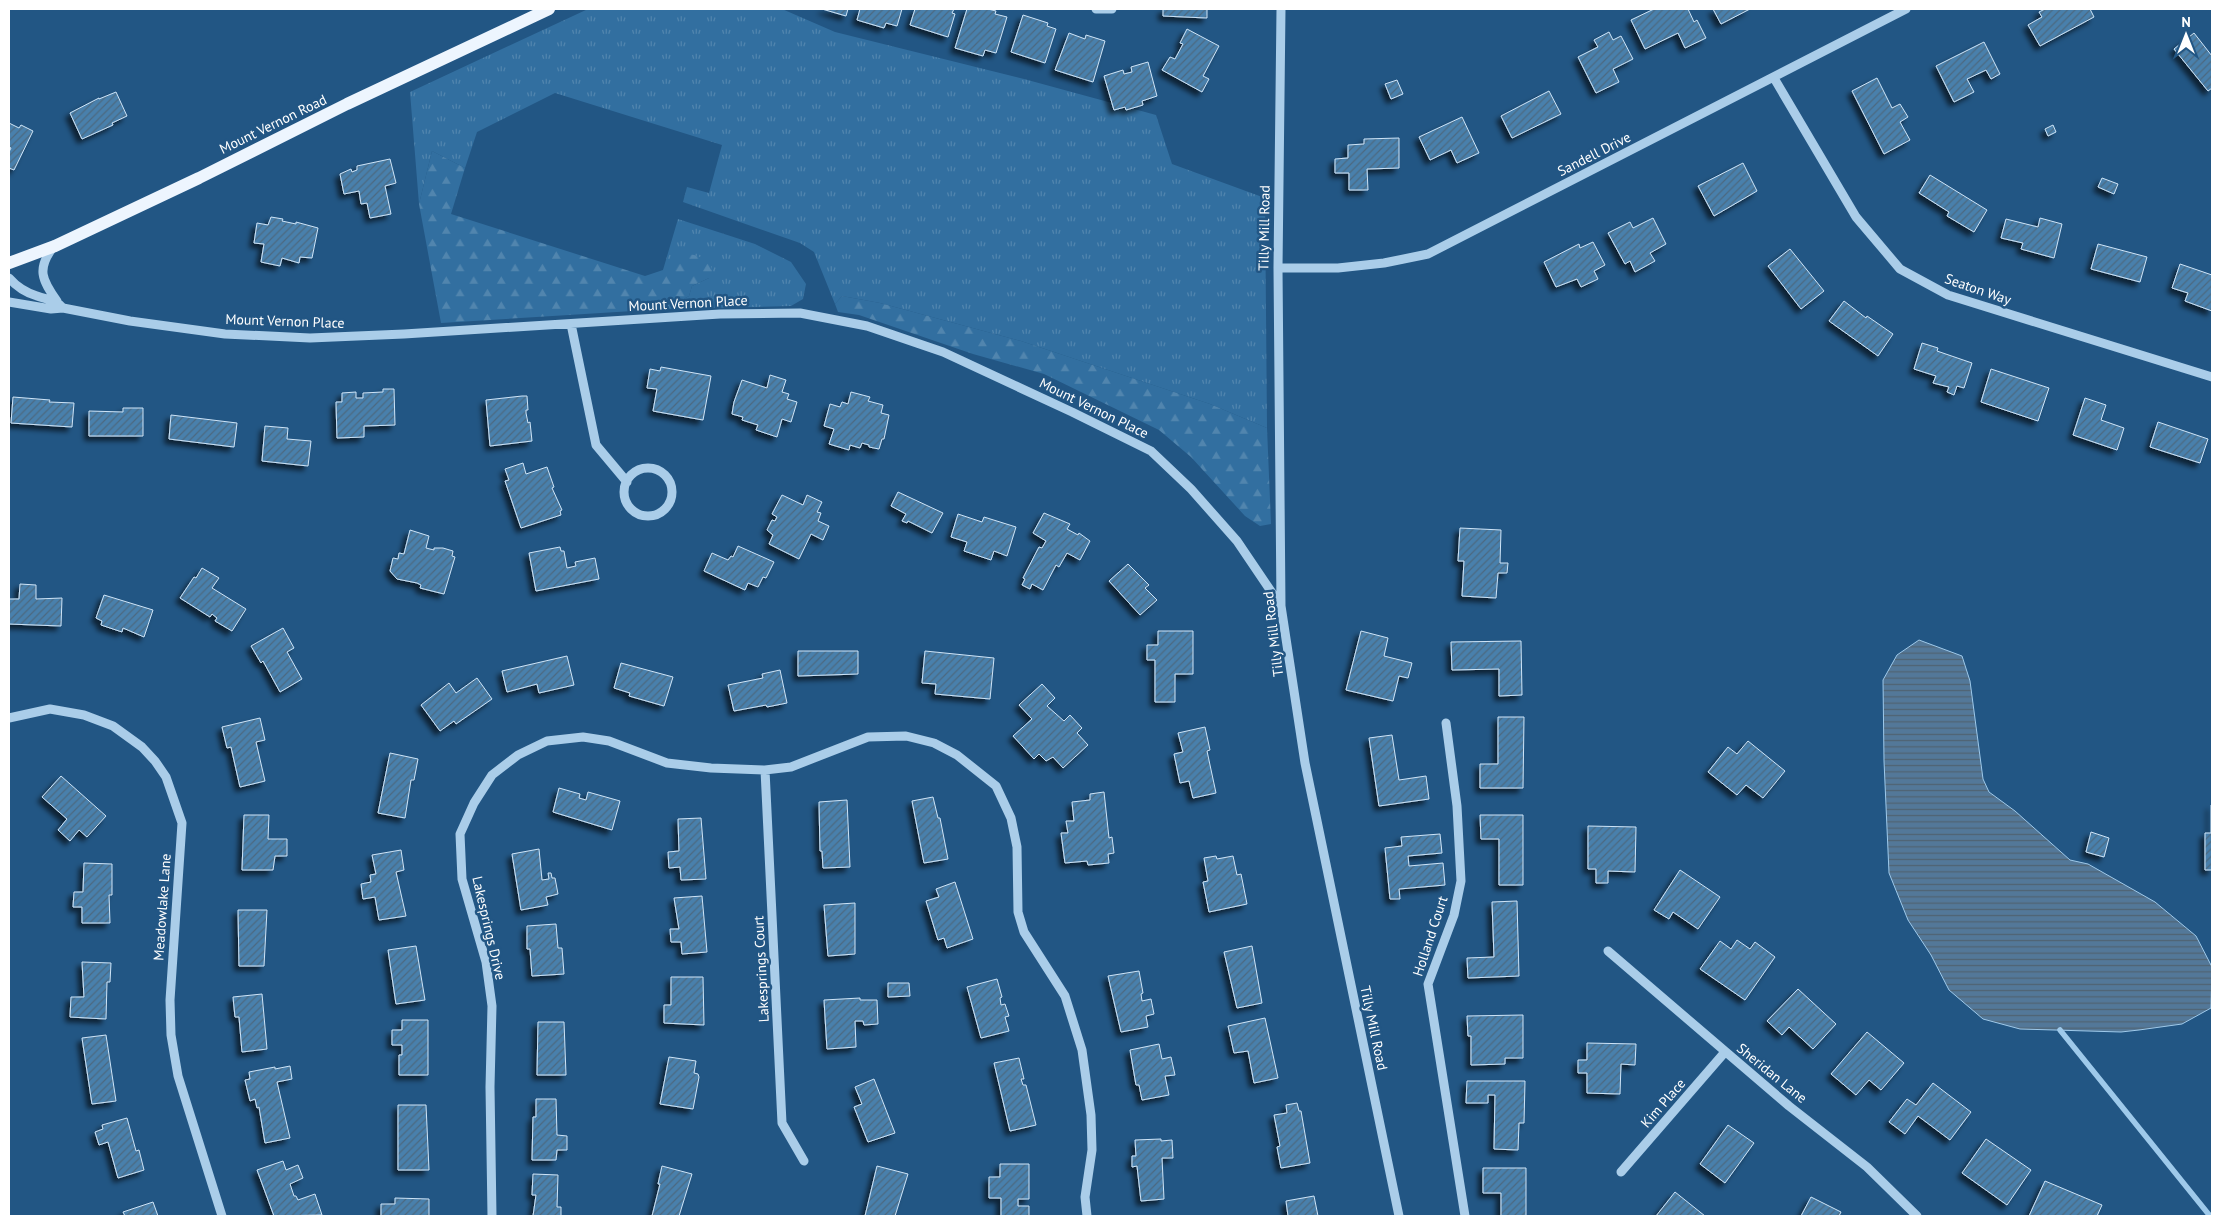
<svg xmlns="http://www.w3.org/2000/svg" width="2221" height="1225" font-family="'PT Sans',sans-serif">
<style>
.grass{fill:url(#grass-tufts)}
.forest{fill:url(#forest-firs)}
.water{fill:url(#water-rules);stroke:#9ec9ea}
.lines{fill:none;stroke-linecap:round;stroke-linejoin:round}
.stream{stroke:#9ec9ea;stroke-width:5.5}
.building{fill:url(#building-hatch);stroke:#cee4f7;filter:url(#shadow)}
.minor{stroke:#aacde9;stroke-width:9}
.major{stroke:#edf5fe;stroke-width:12}
.labels{text-anchor:middle;stroke-width:5;stroke-linejoin:round;paint-order:stroke}
.street-label{font-size:14px;fill:#fff;stroke:#225684}
</style>
<defs>
<pattern id="grass-tufts" width="24" height="20" patternUnits="userSpaceOnUse" patternTransform="scale(1.25)"><rect width="24" height="20" fill="#326fa0"/><path d="M3 7l-1-3M5 7V3M7 7l1-3M15 17l-1-3M17 17v-4M19 17l1-3" fill="none" stroke="#5185ae"/></pattern>
<pattern id="forest-firs" width="22" height="20" patternUnits="userSpaceOnUse" patternTransform="scale(1.25)"><rect width="22" height="20" fill="#326fa0"/><path d="M5 1l3.5 6h-7zM16 11l3.5 6h-7z" fill="#5185ae"/></pattern>
<pattern id="water-rules" width="6" height="5" patternUnits="userSpaceOnUse" patternTransform="scale(1.25)"><rect width="6" height="5" fill="#537899"/><path d="M0 2.5h6" fill="none" stroke="#506272"/></pattern>
<pattern id="building-hatch" width="6" height="6" patternUnits="userSpaceOnUse" patternTransform="scale(1.25)"><rect width="6" height="6" fill="#4a80ac"/><path d="M-1 1l2-2M0 6l6-6M5 7l2-2" fill="none" stroke="#4b6981"/></pattern>
<filter id="shadow"><feDropShadow dx="-4.5" dy="4.5" stdDeviation="2.5" flood-color="#0009"/></filter>
</defs>
<rect width="100%" height="100%" fill="#225684"/>
<!-- grass -->
<path class="grass" d="M588 9H782L835 32 1024 79 1156 115 1172 164 1265 198 1267 428 1210 404 1021 341 880 303 842 296 835 304 814 252 800 243 683 202 687 187 709 193 722 145 555 93 477 132 465 168 432 151 419 204 410 92Z
M678 219 755 244 791 262 806 284 803 299 791 306 665 309 689 296 692 286 709 278 663 270Z"/>
<!-- forest -->
<path class="forest" d="M432 151 465 168 451 214 645 276 663 270 679 253 694 255 709 260 712 269 709 278 692 286 689 296 665 309 441 323 419 204Z
M842 296 880 303 1021 341 1210 404 1267 428 1271 524 1260 526 1245 516 1191 457 1159 430 1044 374 973 354 859 315 838 312 835 304Z"/>
<!-- water -->
<path class="water" d="M1919 640 1962 656 1970 681 1983 779 1989 792 2015 811 2070 860 2088 864 2155 902 2196 936 2212 967 2211 1008 2182 1024 2139 1030 2121 1032 2020 1029 1983 1019 1949 990 1931 955 1908 920 1889 873 1884 761 1883 680 1897 655Z"/>
<g class="lines">
<!-- stream -->
<path class="stream" d="M2060 1030 2210 1216"/>
</g>
<!-- building -->
<path class="building" d="M822 9H848L846 16Z
M860 9H902L897 26 886 23 884 28 857 20Z
M915 9H954L952 13 955 14 948 37 910 25Z
M967 9H988L996 11 995 14 1007 17 996 53 985 50 983 56 955 48Z
M1163 9H1207V18L1163 16Z
M1654 9H1688L1694 22 1697 20 1706 38 1685 48 1678 33 1645 49 1631 20Z
M1713 9H1750L1721 24Z
M2045 9H2090L2094 17 2040 46 2028 25 2042 17 2039 12Z
M1023 15 1048 23 1047 26 1056 29 1045 63 1011 52Z
M1187 29 1219 46 1203 76 1209 79 1202 92 1162 70 1170 57 1175 59 1183 44 1180 43Z
M1609 32 1613 40 1621 36 1633 59 1613 69 1619 82 1596 93 1578 57 1598 47 1594 40Z
M1069 33 1085 39 1086 35 1105 41 1093 82 1055 70Z
M2194 33 2212 56V88L2208 91 2174 49Z
M1984 42 2000 74 1991 79 1986 70 1967 79 1974 92 1954 102 1936 66Z
M1148 62 1157 96 1142 101 1143 105 1126 110 1125 107 1114 110 1104 76 1123 70 1124 74 1132 72 1131 67Z
M1877 78 1892 108 1900 104 1908 117 1900 122 1910 140 1884 154 1852 91Z
M1397 80 1403 94 1391 99 1385 84Z
M1549 91 1561 114 1512 138 1501 116Z
M116 92 127 116 112 123 113 125 82 139 70 113 99 98V99Z
M1462 117 1479 153 1457 163 1451 150 1430 160 1419 137Z
M9 123 19 128 21 125 33 131 14 170 9 168V152L11 148 9 147Z
M2053 125 2056 132 2048 136 2045 129Z
M1399 138V168L1367 169 1368 190H1349V173H1335V159L1348 158V145L1364 144V139Z
M390 159 396 183 385 186 391 214 370 218 367 203 361 204 359 191 344 194 340 174 351 169 352 172 357 170V166Z
M1743 163 1757 191 1714 216 1698 186Z
M1930 175 1987 210 1974 232 1947 216 1949 212 1919 193Z
M2102 178 2118 184 2114 194 2098 187Z
M271 217 283 219 282 221 296 224V222L318 228 312 258 300 257 299 263 282 258 280 266 261 262 264 244 254 243 257 223 268 225Z
M1653 218 1666 244 1650 253 1655 261 1635 272 1630 261 1625 264 1608 233 1630 222 1633 228Z
M2040 218 2062 224 2054 258 2021 249 2023 243 2001 238 2006 219 2038 227Z
M1593 242 1605 265 1594 271 1598 279 1581 287 1577 279 1556 287 1544 262 1579 244 1580 248Z
M2098 244 2147 257 2140 282 2091 269Z
M1790 249 1824 291 1801 309 1768 266Z
M2180 264 2212 275V311L2185 301 2188 293 2172 288Z
M1844 301 1866 318 1867 316 1893 334 1878 356 1829 321Z
M1922 343 1938 348 1937 351 1972 363 1964 388 1957 386 1954 395 1947 392 1949 387 1933 383 1936 376 1914 369Z
M661 367 711 376 703 420 653 411 657 389 647 388 650 369 660 371Z
M1991 369 2049 388 2038 421 1981 402Z
M770 375 786 380 782 392 789 394 787 399 797 402 791 422 782 419 777 437 756 430 758 425 742 420 743 417 732 414 734 402 742 380 767 388Z
M383 389H394L395 425 364 426V437L337 438 336 402H342V393L356 392V398H363V393L383 392Z
M851 392 870 397 868 401 883 405 881 413 889 415 884 439H882L879 449 869 447V445L862 443 860 448 850 445 849 450 829 444 834 429 824 426 830 404 840 407 842 402 848 404Z
M522 396H527L528 410H526V413L528 423 530 422 532 441 490 446 486 400Z
M13 397 50 400 49 402 74 403 72 427 11 423Z
M2085 398 2106 405 2101 420 2124 428 2117 450 2073 435Z
M123 408H143V436H89V411L123 412Z
M171 415 237 423 234 447 169 439Z
M2158 422 2208 439 2200 463 2150 447Z
M265 426 288 428 287 439 311 441 308 466 262 461Z
M523 463 526 474 547 467 554 487 552 488 562 510 560 511 561 515 521 528 505 481 509 480 505 469Z
M898 492 943 513 932 533 908 521 907 523 902 521 906 514 891 506Z
M782 495 803 505 807 495 822 502 817 512 821 513 818 521 829 526 823 540 811 534 799 559 769 544 773 535 767 530 772 520 775 521 777 517 772 514Z
M1044 513 1070 524 1067 529 1078 535 1079 533 1090 541 1080 560 1067 553 1059 567 1056 565 1043 590 1032 584 1030 589 1022 585 1025 579 1023 578 1039 547 1042 548 1046 541 1033 533Z
M958 514 982 522 984 517 1016 527 1007 556 994 551 991 560 964 551 967 542 951 537Z
M1460 528 1501 530 1500 563H1508L1507 573H1498L1496 598 1462 596 1464 561H1458Z
M410 530 429 536 426 548 434 550V548H443L453 551 452 556 455 557 444 594 420 588 421 585 417 583 397 579 390 571 393 558 398 559 399 553 404 554Z
M738 546 774 562 766 578 763 577 758 587 748 583 745 590 704 571 712 553 728 560 731 556 733 557Z
M560 547 561 551H564L567 568 576 566 575 562 595 558 599 579 536 591 529 553Z
M1128 564 1149 585 1145 588 1157 600 1140 615 1109 581Z
M202 568 219 578 212 588 246 609 232 631 215 621 217 618 212 614 210 617 180 598 194 577 196 578Z
M20 584 36 585V599L62 598 61 626 9 624V599H19Z
M104 595 153 610 144 637 123 628 122 632 101 625 102 621 96 618Z
M283 628 294 648 287 652 302 679 280 692 263 661 261 663 251 646Z
M1158 631H1193V674H1175V702H1155V660H1147V645H1158Z
M1361 631 1388 638 1384 656 1412 663 1408 678 1399 676 1393 701 1346 690Z
M1521 641 1522 695 1499 696V669L1452 670 1451 642Z
M798 651H858V674L798 676Z
M925 651 994 658 990 699 935 694 936 684 922 683Z
M567 656 574 685 539 693 537 684 507 692 502 671Z
M621 663 673 677 664 706 629 696 630 693 614 688Z
M780 670 787 703 767 707 766 705 734 711 728 685 763 678 762 674Z
M477 678 492 699 456 724 454 721 440 731 421 705 449 683 456 693Z
M1042 684 1055 698 1047 706 1064 721 1070 715 1082 728 1077 733 1088 745 1063 768 1053 757 1046 761 1039 754 1034 759 1013 736 1032 719 1019 705Z
M1498 717H1524L1523 788H1480V764H1498Z
M260 718 265 740 256 742 265 781 240 787 231 747 227 748 222 727Z
M1205 727 1210 750 1207 751 1216 793 1193 798 1189 781 1180 783 1174 754 1183 752 1178 733Z
M1392 735 1399 780 1426 776 1429 799 1379 806 1369 738Z
M1748 741 1785 771 1763 798 1746 785 1737 795 1708 772 1728 747 1737 754Z
M390 753 418 759 414 780H411L405 818 378 813Z
M61 776 106 816 87 837 79 830 70 841 58 830 67 819 42 797Z
M559 788 580 794 579 798 586 800 588 792 620 801 612 830 553 812Z
M1104 792 1109 838 1112 837 1114 853 1108 854 1109 863 1088 865 1087 861 1065 863 1061 833H1068L1066 821H1074L1072 802 1090 800V794Z
M933 797 938 818H940L948 859 924 863 912 801Z
M847 800 850 867 823 868 822 851H820L819 802Z
M2211 805H2212V870H2205V833H2211Z
M244 815H269L268 839H287V856H275L273 870H242Z
M1480 815H1523V885H1499V839H1481Z
M701 818 706 879 681 880 680 867 669 868 668 852 679 851 678 819Z
M1588 826 1636 827 1635 872 1608 871V883H1596V869H1588Z
M2091 832 2109 838 2104 857 2086 852Z
M1440 834 1442 853 1408 856 1409 866 1443 863 1445 885 1399 889 1400 899H1390L1385 848 1402 846 1401 837Z
M539 849 542 880 549 879 548 873H551L552 878H555L558 894 546 897 548 905 521 910 512 854Z
M401 850 404 870 396 872 406 916 379 920 375 897 363 899 361 884 371 882 370 875 376 874 372 855Z
M1216 856 1217 859 1233 856 1237 875 1241 874 1247 904 1209 912 1203 882 1208 881 1204 858Z
M84 863 112 864V895H109L110 923H82V907H73L74 892H83Z
M1680 870 1720 897 1698 929 1673 912 1669 919 1654 910Z
M955 882 973 939 947 948 944 938 938 940 926 901 939 897 936 889Z
M702 896 707 952 682 954 681 942H671L670 929H679L674 898Z
M1517 901 1519 976 1468 978 1467 958 1494 957 1492 902Z
M855 903V954L828 956 824 905Z
M238 910H267L264 966H239Z
M556 924 558 948H562L564 974 532 976 530 949H527V926Z
M1737 940 1750 949 1755 942 1775 957 1745 1000 1700 969 1720 941 1731 949Z
M416 946 425 1000 396 1004 388 950Z
M1252 946 1262 1003 1237 1008 1224 952Z
M82 962 111 963 110 982H107L106 1019 70 1017 71 997H84Z
M1139 971 1143 993 1141 994 1142 1001 1151 999 1154 1014 1146 1016 1148 1027 1121 1032 1108 976Z
M671 977H703L704 1025 664 1023V1005H671Z
M997 979 1002 997 1000 998 1001 1005 1005 1004 1009 1016 1005 1017 1009 1031 981 1038 967 987Z
M888 983H909L910 996 888 997Z
M1798 989 1836 1024 1813 1049 1789 1027 1782 1035 1767 1021Z
M262 994 267 1049 242 1052 239 1017H235L233 997Z
M860 998V1000H877L878 1024 864 1025 863 1021H855L856 1047 827 1049 824 1000Z
M1523 1015V1058H1505V1064L1471 1065V1036H1468L1467 1016Z
M1265 1018 1278 1078 1254 1083 1248 1051 1234 1053 1228 1026Z
M402 1020H428V1075H399V1055H402V1045H392V1030H402Z
M538 1022H564L566 1075H537Z
M1867 1032 1904 1063 1881 1090 1869 1080 1856 1095 1831 1074Z
M106 1035 116 1101 92 1104 82 1038Z
M1587 1043 1636 1044 1635 1065 1621 1064 1620 1094 1587 1093V1073H1578V1060H1587Z
M1159 1044 1162 1059 1171 1057 1175 1075 1165 1076 1169 1095 1142 1100 1139 1085H1136L1130 1050Z
M669 1057 696 1061 694 1073 698 1074 699 1077 693 1109 660 1104Z
M1019 1058 1024 1079H1021L1023 1085H1026L1036 1125 1010 1131 994 1063Z
M290 1066 292 1079 277 1082 290 1138 265 1143 259 1107 257 1108 255 1099 250 1101 245 1080 250 1079 249 1072 275 1067V1069Z
M874 1079 895 1133 868 1142 854 1107 862 1104 855 1087Z
M1467 1081H1525L1524 1123H1519L1518 1150 1494 1149 1495 1095H1488V1103H1466Z
M1933 1083 1971 1112 1950 1140 1918 1116 1905 1134 1889 1122 1907 1099 1916 1105Z
M536 1099H556L557 1135 567 1136V1150H557L556 1160H532L533 1117H536Z
M1297 1103 1299 1111H1301L1310 1163 1281 1168 1277 1147 1280 1146 1274 1115 1287 1113 1286 1105Z
M398 1105H426L429 1170H398Z
M127 1118 136 1151 139 1150 144 1170 118 1178 108 1142 99 1145 95 1132 103 1129 102 1125Z
M1728 1125 1754 1143 1725 1183 1700 1164Z
M1161 1139V1141L1172 1140 1173 1158H1162L1164 1199 1141 1201 1137 1166 1132 1167V1156H1136L1135 1140Z
M1986 1139 2031 1170 2007 1205 1962 1173Z
M283 1161 286 1170 298 1165 303 1178 290 1184 294 1196H296L298 1200 315 1194 322 1215 274 1216 257 1170Z
M1000 1164H1029V1199H1018V1206H1029V1216H1001V1198H989V1177H1000Z
M662 1166 692 1174 679 1216H652L660 1184H658Z
M877 1166 908 1174 895 1216H865Z
M1483 1168H1526V1216H1501V1193H1483Z
M533 1174 558 1175 557 1207H561V1216H533L536 1195H532Z
M2045 1181 2102 1205 2097 1216H2029Z
M1675 1192 1705 1216H1656Z
M1314 1196 1318 1216H1288L1286 1201Z
M1811 1197 1841 1212 1839 1216H1801Z
M395 1198 429 1199V1216H381V1204H395Z
M153 1202 158 1216H125L123 1212Z"/>
<g class="lines">
<!-- minor -->
<path class="minor" d="M1096 9H1112
M1281 9 1278 268 1281 606 1305 763 1399 1216
M1774 78 1856 217 1900 269 1948 295 2212 377
M54 246C36 269 42 280 57 301
M1278 268H1338L1384 263 1428 254 1906 9
M9 278C16 286 27 293 37 296 48 300 55 299 63 308
M9 302 51 309 63 308 130 321 225 334 310 338 404 334 720 314 800 313 867 326 943 352 1072 412 1151 451 1191 489 1237 541 1281 606
M571 324 596 445 627 482
M624 492a24 24 0 1 1 48 0a24 24 0 1 1-48 0Z
M9 718 50 709 84 715 113 726 142 747 155 761 166 777 182 823 170 1000 171 1035 178 1076 222 1216
M1446 723 1457 806 1461 881 1454 915 1428 984 1465 1216
M765 770 782 1123 804 1161
M1608 951 1789 1106 1867 1167 1917 1216
M1621 1172 1725 1052
M492 1216 490 1087 492 1006 486 962 462 879 460 834 474 803 492 775 518 755 547 741 583 737 609 741 667 763 711 768 765 770 791 767 868 737 906 736 934 743 957 755 996 786 1011 818 1017 847 1018 912 1024 932 1065 996 1082 1050 1091 1115 1092 1150 1085 1197 1087 1216"/>
<!-- major -->
<path class="major" d="M9 263 55 246 199 178 347 104 549 9"/>
</g>
<g class="labels">
<!-- street labels -->
<g class="street-label">
<text transform="translate(273 124) rotate(-26)" y="5">Mount Vernon Road</text>
<text transform="translate(1594 154) rotate(-27)" y="5">Sandell Drive</text>
<text transform="translate(1264 228) rotate(-89)" y="5">Tilly Mill Road</text>
<text transform="translate(1978 289) rotate(19)" y="5">Seaton Way</text>
<text transform="translate(688 303) rotate(-3)" y="5">Mount Vernon Place</text>
<text transform="translate(285 321) rotate(2)" y="5">Mount Vernon Place</text>
<text transform="translate(1094 408) rotate(26)" y="5">Mount Vernon Place</text>
<text transform="translate(1273 634) rotate(-97)" y="5">Tilly Mill Road</text>
<text transform="translate(162 907) rotate(-86)" y="5">Meadowlake Lane</text>
<text transform="translate(489 928) rotate(77)" y="5">Lakesprings Drive</text>
<text transform="translate(1430 936) rotate(-72)" y="5">Holland Court</text>
<text transform="translate(761 969) rotate(-93)" y="5">Lakesprings Court</text>
<text transform="translate(1374 1028) rotate(78)" y="5">Tilly Mill Road</text>
<text transform="translate(1772 1073) rotate(39)" y="5">Sheridan Lane</text>
<text transform="translate(1663 1103) rotate(-49)" y="5">Kim Place</text>
</g>
</g>
<!-- border -->
<rect width="2221" height="1225" fill="none" stroke="#ffffff" stroke-width="20"/>
<!-- north arrow -->
<g transform="translate(2186 35)" stroke="#225684" stroke-width="4" paint-order="stroke">
<path d="M0-4L9 19L0 12L-9 19Z" fill="#ffffff"/>
<text y="-8" font-size="14" font-weight="bold" text-anchor="middle" fill="#ffffff">N</text>
</g>
</svg>
